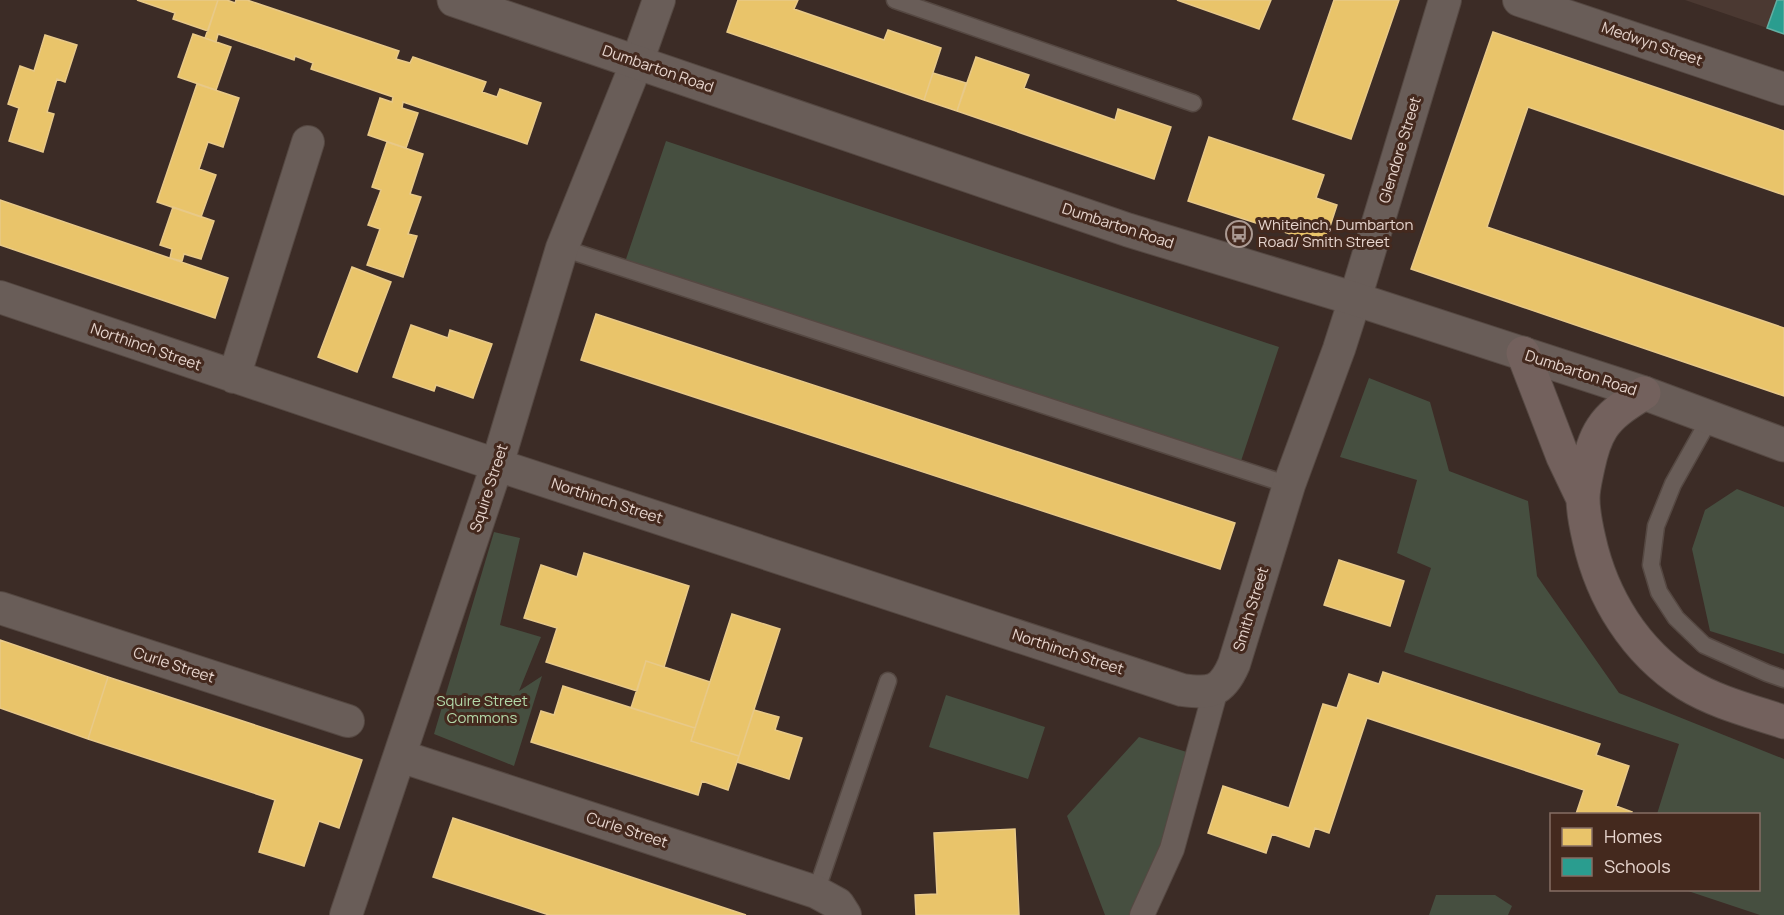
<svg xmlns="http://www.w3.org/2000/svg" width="1784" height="915" font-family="Manrope,sans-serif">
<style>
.education{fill:#4b3932}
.green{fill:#464f40}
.homes{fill:#e9c46a;stroke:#e8c988;stroke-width:1.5}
.schools{fill:#2a9d8f;stroke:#63aea2;stroke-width:1.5}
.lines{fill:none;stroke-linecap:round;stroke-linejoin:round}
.service-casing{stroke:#554842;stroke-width:19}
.pedestrian-casing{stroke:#554842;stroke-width:26}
.minor-casing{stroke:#554842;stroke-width:34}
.tertiary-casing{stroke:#554842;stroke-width:35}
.primary-casing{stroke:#554842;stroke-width:35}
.service{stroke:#695d58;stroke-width:16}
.pedestrian{stroke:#695d58;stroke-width:24}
.minor{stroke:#695d58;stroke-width:32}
.tertiary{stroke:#695d58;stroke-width:33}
.primary{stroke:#73615d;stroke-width:33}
.labels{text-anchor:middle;stroke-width:6;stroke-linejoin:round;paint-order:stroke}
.street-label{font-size:15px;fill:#e7d5ce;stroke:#44291e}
.poi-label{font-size:15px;fill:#e7d5ce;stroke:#44291e;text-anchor:start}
.park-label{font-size:15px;fill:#b3d8a9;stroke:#44291e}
</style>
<rect width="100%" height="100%" fill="#3c2c26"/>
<!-- education -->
<path class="education" d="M1685 0H1784V34L1767 28Z"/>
<!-- green -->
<path class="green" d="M666 141 1279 347 1239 467 625 262Z
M1369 378 1430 402 1449 471 1528 501 1537 576 1619 693 1784 759V915H1760L1685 890H1758V814H1657L1679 744 1404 652 1431 568 1397 553 1417 480 1340 457Z
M1737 489 1784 507V654L1710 631 1692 549 1705 510Z
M494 532 520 538 500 625 541 637 519 691 542 676 514 766 434 734Z
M946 695 1045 727 1028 779 929 747Z
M1139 737 1193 754 1141 915H1105L1067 816Z
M1436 895H1495L1512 906 1508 915H1429Z"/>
<!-- homes -->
<path class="homes" d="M137 0H218L208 31 173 19 175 13Z
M218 0H227L235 3 236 0H247L399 51 396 59 410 63 413 57 486 82 482 92 497 97 500 89 541 103 527 144 403 102 402 108 418 113 406 148 368 135 380 98 392 102 393 97 311 69 313 63 295 56 294 60 218 34 216 42 205 38Z
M738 0H798L794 9 884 40 888 30 941 48 924 100 727 32Z
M1177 0H1271L1259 29Z
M1334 0H1399L1351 139 1293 119Z
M1493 32 1784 131V195L1528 107 1487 227 1784 328V396L1411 269Z
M193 34 231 47 216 90 178 77Z
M45 35 77 45 65 82 57 79 47 112 54 114 43 152 9 141 19 108 8 104 20 66 34 71Z
M976 57 1029 75 1024 88 1115 120 1118 109 1171 127 1154 179 957 111Z
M933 73 966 83 957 111 924 100Z
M197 84 239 98 223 147 208 142 199 169 216 175 201 217 157 202Z
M1209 137 1324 175 1316 198 1337 205 1324 245 1188 201Z
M387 142 423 154 410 194 421 197 408 234 417 236 403 277 367 265 380 229 368 225 381 190 372 187Z
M0 200 228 278 215 318 0 245Z
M173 207 214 221 201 259 184 254 182 261 170 258 172 249 160 245Z
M352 267 391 282 357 372 318 357Z
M596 314 1235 523 1220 569 581 360Z
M411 325 448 338 450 330 492 344 473 398 436 385 434 391 393 377Z
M584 553 689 586 664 667 646 661 637 691 546 662 557 628 524 618 541 565 577 577Z
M1339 560 1404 581 1390 626 1324 605Z
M732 614 780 629 739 756 691 741Z
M0 640 108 677 88 739 0 708Z
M646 661 710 682 695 728 631 708Z
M1383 672 1600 744 1596 755 1629 766 1616 806 1632 812 1631 814H1576L1584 790 1367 718 1329 833 1315 828 1309 847 1272 834 1266 853 1208 833 1223 786 1289 808 1323 704 1337 708 1349 674 1379 684Z
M108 677 362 760 339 828 319 821 304 866 259 852 275 800 88 739Z
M563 686 695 728 691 741 739 756 728 790 702 781 698 795 531 742 541 711 554 715Z
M754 710 779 717 775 730 802 738 789 779 737 762Z
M453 818 746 915H549L433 877Z
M1015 829 1019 915H916L915 895 937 894 934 833Z"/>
<!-- schools -->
<path class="schools" d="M1777 0H1784V34L1767 28Z"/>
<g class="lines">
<defs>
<path id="service" d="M895 0 1193 103
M562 248 1289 485
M1710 418 1673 484 1656 526 1651 565 1659 592 1676 618 1704 645 1767 673 1784 679
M816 892 888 681"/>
<path id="pedestrian" d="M1142 915 1172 849 1216 689"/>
<path id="minor" d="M1519 0 1784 89
M0 297 497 465 1182 690C1211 694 1222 692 1234 664L1289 485 1339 349 1355 299 1445 0
M234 377 308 142
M0 608 348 721
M400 756 816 892 838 904 845 915
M346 915 497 465 562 248 637 62 659 0"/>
<path id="tertiary" d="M454 0 1128 230 1355 299 1644 393 1784 445"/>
<path id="primary" d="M1523 353 1563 457 1583 499
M1644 393C1629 403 1612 412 1602 428 1594 440 1591 453 1588 467 1586 477 1583 488 1583 498 1583 511 1586 526 1589 539 1602 598 1635 651 1686 684 1715 702 1751 711 1784 722"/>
</defs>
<!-- service casing -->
<use href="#service" class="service-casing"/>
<!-- pedestrian casing -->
<use href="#pedestrian" class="pedestrian-casing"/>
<!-- minor casing -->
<use href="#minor" class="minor-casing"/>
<!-- tertiary casing -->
<use href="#tertiary" class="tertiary-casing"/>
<!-- primary casing -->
<use href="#primary" class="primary-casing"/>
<!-- service -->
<use href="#service" class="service"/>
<!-- pedestrian -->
<use href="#pedestrian" class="pedestrian"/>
<!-- minor -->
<use href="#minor" class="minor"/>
<!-- tertiary -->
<use href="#tertiary" class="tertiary"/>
<!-- primary -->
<use href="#primary" class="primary"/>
</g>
<!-- icons -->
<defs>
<symbol id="bus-ring" viewBox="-11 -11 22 22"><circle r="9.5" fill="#44291e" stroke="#ab9a93" stroke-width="1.5"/><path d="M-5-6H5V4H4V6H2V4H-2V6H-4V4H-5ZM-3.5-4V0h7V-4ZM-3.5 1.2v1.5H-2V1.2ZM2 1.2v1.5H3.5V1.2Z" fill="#ab9a93"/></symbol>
</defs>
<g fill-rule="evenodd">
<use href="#bus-ring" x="1224" y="219" width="30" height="30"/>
</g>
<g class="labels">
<!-- street labels -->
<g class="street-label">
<text transform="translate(1652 44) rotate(19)" y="5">Medwyn Street</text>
<text transform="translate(658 69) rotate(19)" y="5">Dumbarton Road</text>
<text transform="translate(1400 150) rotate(-73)" y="5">Glendore Street</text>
<text transform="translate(1118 226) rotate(18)" y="5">Dumbarton Road</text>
<text transform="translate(146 347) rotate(19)" y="5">Northinch Street</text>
<text transform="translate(1581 373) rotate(18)" y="5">Dumbarton Road</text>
<text transform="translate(489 488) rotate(-72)" y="5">Squire Street</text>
<text transform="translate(607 501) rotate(18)" y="5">Northinch Street</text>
<text transform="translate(1251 609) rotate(-73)" y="5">Smith Street</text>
<text transform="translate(1068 652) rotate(18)" y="5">Northinch Street</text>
<text transform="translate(174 665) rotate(18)" y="5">Curle Street</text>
<text transform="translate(627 830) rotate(18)" y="5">Curle Street</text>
</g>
<!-- poi labels -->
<g class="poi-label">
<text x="1258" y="230">Whiteinch, Dumbarton<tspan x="1258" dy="17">Road/ Smith Street</tspan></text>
</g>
<!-- park labels -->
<g class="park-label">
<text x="482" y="706">Squire Street<tspan x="482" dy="17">Commons</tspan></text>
</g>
</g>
<!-- legend -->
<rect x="1550" y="813" width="210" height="78" fill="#44291e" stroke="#856e64" stroke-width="1.5"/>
<rect x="1562" y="828" width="30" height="18" fill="#e9c46a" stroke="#856e64" stroke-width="1.5"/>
<text x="1604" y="843" font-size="18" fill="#e7d5ce">Homes</text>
<rect x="1562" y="858" width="30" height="18" fill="#2a9d8f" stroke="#856e64" stroke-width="1.5"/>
<text x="1604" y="873" font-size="18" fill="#e7d5ce">Schools</text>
</svg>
